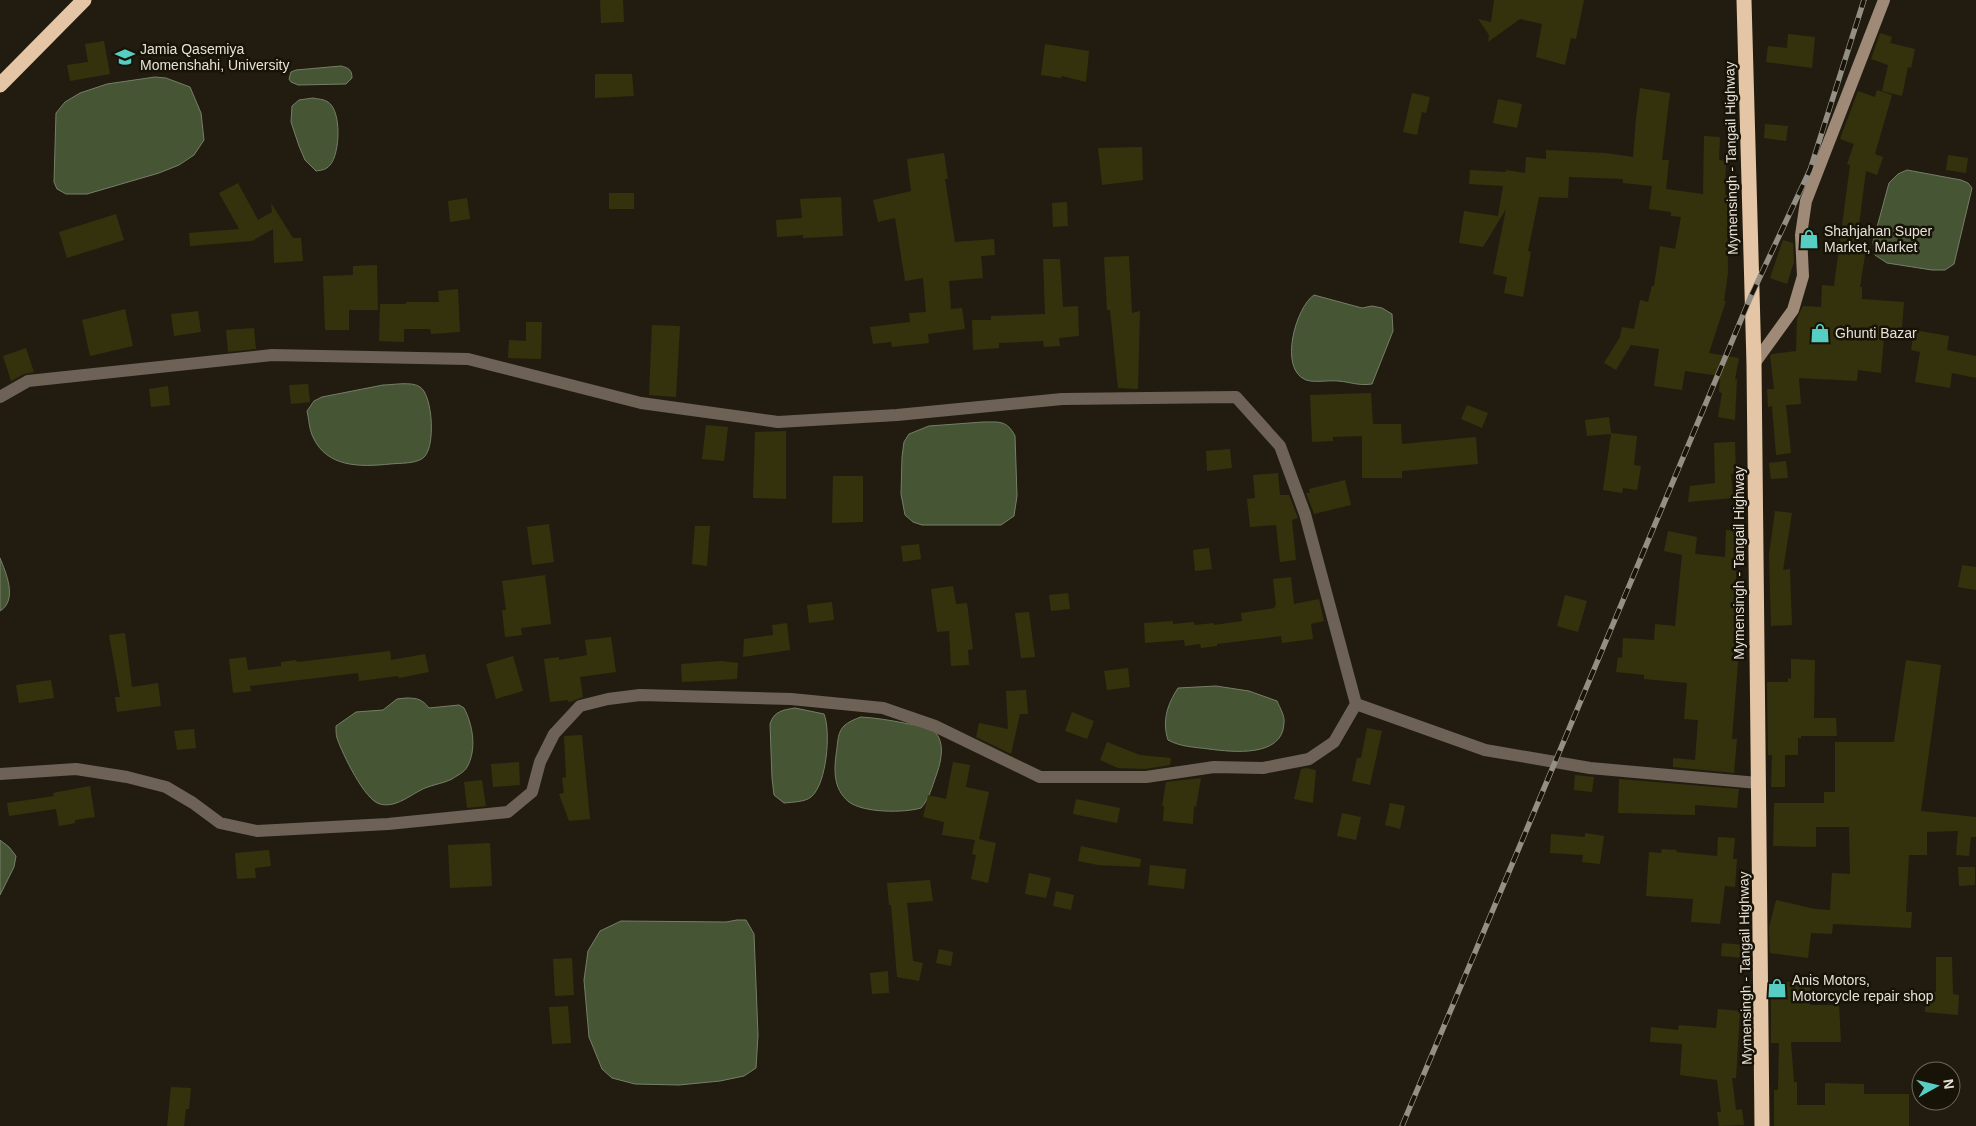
<svg xmlns="http://www.w3.org/2000/svg" width="1976" height="1126" font-family="Arial,sans-serif">
<style>
.water{fill:#465534;stroke:#767f66}
.building{fill:#33320d}
.lines{fill:none;stroke-linecap:round;stroke-linejoin:round}
.street{stroke:#6e6256;stroke-width:12}
.secondary{stroke:#9e8a76;stroke-width:12}
.highway{stroke:#e4c5a5;stroke-width:15}
.rail-casing{stroke:#948f85;stroke-width:5.5}
.rail{stroke:#181307;stroke-width:4;stroke-dasharray:11;stroke-linecap:butt}
.labels{text-anchor:middle;stroke-width:5;stroke-linejoin:round;paint-order:stroke}
.poi-label{font-size:14px;fill:#e5e1d9;stroke:#181307;text-anchor:start}
.street-label{font-size:14px;fill:#e5e1d9;stroke:#181307}
</style>
<rect width="100%" height="100%" fill="#221c10"/>
<!-- water -->
<path class="water" d="M341 66C349 68 352 70 352 78L346 84 298 85 291 82 289 79 291 72 296 70Z
M155 77 166 78 190 87 201 113 204 140 194 155 179 165 159 173 87 194H66L57 189 54 182 56 113 65 102 80 93 107 84Z
M313 98C317 99 324 99 328 102 342 111 340 154 330 165 326 170 322 170 316 171L305 160 299 146 291 122 292 106 299 100Z
M1907 170 1961 180 1968 183 1972 188 1954 264 1945 270H1932L1887 263 1875 255 1873 242 1889 183 1898 174Z
M1314 295 1362 308 1372 306 1382 308 1392 314 1393 331 1372 384C1358 386 1351 382 1338 381 1328 380 1315 383 1306 380 1278 369 1296 307 1314 295Z
M383 385C393 385 412 381 420 387 433 395 436 449 423 458 415 464 400 463 390 464 361 467 327 468 313 437 309 429 309 419 307 411L314 401 322 397Z
M983 422C999 422 1007 420 1015 436L1017 496 1014 516 1001 525H922L913 522 905 515 901 494 902 457 904 442 909 434 929 426Z
M0 558C6 573 18 600 0 611Z
M1216 686 1249 691 1277 701C1280 708 1285 716 1284 723 1283 758 1232 752 1209 749 1194 747 1181 747 1168 740 1162 721 1167 705 1178 688Z
M406 698C417 698 422 699 429 708L459 705 464 708C473 725 477 750 467 767 465 772 456 776 452 779 442 784 429 785 419 791 408 797 394 808 380 804 365 801 342 753 337 738 336 735 336 730 336 726L356 712 383 710 397 699Z
M795 708 824 714C831 731 827 784 811 797 805 802 793 802 784 803L774 795 772 778 770 724C774 711 783 710 795 708Z
M861 717C876 718 889 720 904 723 912 725 923 725 931 729 947 739 941 762 936 776 932 787 929 799 921 808 904 813 864 813 849 802 832 788 834 768 837 748 838 740 838 732 844 726 848 722 855 719 861 717Z
M0 840 9 847 16 856 14 867 0 895Z
M737 920H746L754 934 758 1035 756 1068 744 1076 720 1081 679 1085 635 1084 612 1078 602 1069 589 1037 584 980 588 951 600 931 621 921 726 922Z"/>
<!-- building -->
<path class="building" d="M600 0H623L624 22 601 23Z
M1494 0H1584L1576 39 1571 38 1565 65 1536 57 1542 24 1520 19 1488 42 1489 35 1478 19 1491 22Z
M1880 33 1892 37 1890 43 1915 49 1911 68 1908 67 1902 96 1882 91 1888 65 1871 59Z
M1788 34 1815 37 1812 68 1766 62 1768 46 1787 48Z
M104 41 110 74 70 81 67 65 88 62 85 44Z
M1045 44 1089 51 1086 82 1062 76 1061 78 1041 75Z
M595 74H632L634 96 595 98Z
M1640 88 1670 93 1662 160H1669L1666 189 1703 194 1704 136 1720 137 1719 160 1726 161 1725 195H1727L1728 273 1724 301H1726L1709 353 1739 358 1735 379H1737L1735 420 1718 417 1722 393 1719 392 1720 376 1685 371 1682 390 1654 386 1659 349 1631 345 1616 370 1604 363 1620 337 1622 327 1634 329 1640 300 1648 302 1652 286H1654L1660 246 1675 249 1681 217 1671 216V212L1649 209 1652 186 1623 183V179L1569 177 1568 198 1539 197 1528 251 1531 252 1523 297 1504 293 1507 277 1493 274 1506 209 1483 247 1459 243 1464 211 1498 216 1503 186 1469 184 1470 170 1506 172V170L1525 173 1526 157 1546 159V150L1606 153 1633 157 1636 118Z
M1877 90 1892 95 1875 154 1883 157 1877 175 1866 171 1856 248 1866 249 1860 287H1862V299L1904 302 1901 339 1884 337 1881 373 1858 370 1857 381 1799 378 1801 404 1786 405 1791 453 1776 455 1772 406 1768 407 1767 389H1774L1770 355 1772 354 1796 351 1797 318 1803 306 1821 307 1822 285 1834 286 1850 165 1847 164 1854 144 1840 139 1858 91 1875 97Z
M1412 93 1430 97 1426 113 1422 112 1417 135 1403 132Z
M1498 99 1522 104 1517 128 1493 123Z
M1765 124 1788 126 1786 141 1764 138Z
M1142 147 1143 180 1102 185 1098 148Z
M944 153 948 179H945L955 242 994 239 995 255 981 256 983 278 949 281 951 309 962 308 965 329 928 334 929 343 892 347 891 342 873 344 870 327 910 322 909 313 926 312 923 278 905 281 895 218 878 222 873 200 911 191 907 159Z
M1948 155 1968 158 1966 173 1946 170Z
M238 183 258 220 272 212 271 203 293 238H301L303 261 274 263 273 229 252 241 190 246 189 233 239 229 219 193Z
M609 193H634V209H609Z
M841 197 843 236 803 238V235L777 237 776 220 802 218 800 199Z
M467 198 470 219 450 222 448 201Z
M1067 202 1068 226 1053 227 1052 203Z
M116 214 124 240 67 258 59 232Z
M1783 240 1793 243 1794 262 1787 284 1770 278Z
M1129 256 1132 313 1140 311 1138 389 1118 388 1110 310H1107L1104 257Z
M1043 259H1060L1063 307 1078 306 1079 336 1059 338 1060 346 1044 347 1043 341 999 343V348L973 350 972 320H991V316L1045 314Z
M377 265 378 310H349V330H325L323 276 353 275V266Z
M458 289 460 332 431 334 430 329H404V342L379 341 380 304H406V302H439L438 291Z
M125 309 133 346 90 356 82 320Z
M198 311 201 332 174 336 171 314Z
M526 322H542L541 359 508 358 509 340 526 341Z
M652 325 680 326 676 397 649 395Z
M254 328 256 349 228 352 226 330Z
M1914 330 1949 336 1947 350 1976 356V378L1952 373 1950 388 1915 382 1920 352 1911 350Z
M26 348 34 372 24 374 11 381 3 356Z
M308 384 310 402 291 404 289 385Z
M168 386 170 405 151 407 149 389Z
M1371 393 1373 424H1401L1402 444 1476 437 1478 464 1402 471V478H1362V436L1333 437V441L1312 442 1310 395Z
M1467 405 1488 413 1482 428 1461 419Z
M1609 417 1611 433 1637 436 1634 465 1641 466 1637 490 1623 488 1622 493 1603 490 1611 434 1587 436 1585 420Z
M706 425 728 427 724 461 702 459Z
M786 431V499L753 498 755 432Z
M1731 442H1735L1736 474H1731L1733 498 1688 502 1690 486 1715 483 1714 443Z
M1230 449 1232 468 1207 471 1206 451Z
M1786 461 1788 478 1771 479 1769 463Z
M1278 473 1280 495H1289L1298 518 1292 520 1296 560 1280 562 1276 525 1250 527 1247 499 1255 498 1253 475Z
M833 476H863V522L832 523Z
M1345 480 1351 505 1314 514 1306 493H1310L1309 489Z
M1775 511 1792 513 1783 570 1790 569 1792 625 1771 626 1769 555Z
M549 524 554 562 532 565 527 527Z
M695 526H710L707 566 692 564Z
M1726 530 1739 531 1734 610 1742 611 1732 739H1737L1734 773 1673 767V758L1695 760 1698 720 1684 719 1687 683 1644 679V675L1616 672 1618 657 1622 658 1623 638 1654 640 1655 624 1675 626 1682 555 1664 551 1668 531 1697 537 1695 554 1725 557Z
M919 544 921 559 903 562 901 546Z
M1209 548 1212 569 1195 571 1193 550Z
M1962 565 1976 567V590L1958 587Z
M545 575 551 624 521 628 522 635 505 637 502 610H506L502 581Z
M1291 577 1294 604 1319 599 1324 621 1311 624 1313 639 1282 643 1281 636 1217 644V646L1201 648 1200 644 1185 646 1184 640 1145 643 1144 623 1173 621V624L1194 622V625L1214 623V625L1242 621 1241 613 1275 608 1274 606H1276L1273 579Z
M953 586 956 604 967 603 973 649 968 650 969 665 951 666 949 631 937 632 931 589Z
M1068 593 1070 609 1051 611 1049 595Z
M1565 595 1587 601 1578 632 1557 626Z
M832 602 834 620 809 623 807 605Z
M1029 612 1035 657 1021 658 1015 613Z
M787 623 790 650 743 657 744 639 773 635 772 625Z
M125 633 132 687 158 683 161 706 117 712 115 697H120L109 635Z
M611 637 616 672 580 677 583 697 573 701 568 702V700L550 702 544 659 559 657V660L587 655 585 640Z
M390 651 391 660 425 654 429 672 399 678 398 676 359 681 358 673 250 686 251 691 233 693 229 659 246 657 248 670 281 666V662L296 660 297 662Z
M513 656 523 691 496 699 486 664Z
M1791 659 1815 660 1814 718H1836L1837 736H1801V738H1798V755H1785V787H1771L1772 755H1768L1767 682H1788V678L1791 679Z
M1906 660 1941 665 1921 811 1976 817V837H1971L1969 856 1956 855 1958 831 1927 832V855H1909L1906 912H1912L1911 928 1833 924 1832 934 1811 933 1808 958 1770 953 1769 928 1776 900 1815 909 1830 910 1832 873 1850 874 1849 827H1816V847L1773 846 1774 803H1824V792H1835V742H1894Z
M721 661 738 663 737 679 682 682 681 664Z
M1128 668 1130 687 1107 690 1104 671Z
M51 680 54 698 19 703 16 685Z
M1026 690 1028 714H1020L1011 754 976 737 979 723 1008 729 1006 691Z
M1072 712 1094 721 1087 739 1065 731Z
M1367 728 1382 731 1370 785 1352 781 1357 758H1361Z
M194 729 196 748 177 750 174 731Z
M582 735 590 819 569 821 559 794 564 793 562 778 566 777 564 736Z
M1107 742 1140 755 1171 758 1170 765 1145 769 1118 768 1100 760Z
M519 762 520 785 493 787 491 764Z
M953 762 970 765 966 787 989 792 979 839 996 843 988 883 971 879 976 855 972 854 975 840 942 835 944 822 923 817 928 795 946 799Z
M1306 768 1316 770 1313 803 1294 799 1301 769Z
M1575 775 1594 777 1592 792 1574 790Z
M1201 778 1196 807 1194 806 1193 824 1163 821 1164 806H1162L1166 782Z
M1619 779 1739 789 1737 808 1695 805V815L1618 813Z
M482 780 486 806 467 808 464 782Z
M90 786 95 817 75 820V823L59 826 56 809 9 816 7 803 54 796 53 793Z
M1076 799 1120 808 1117 823 1073 814Z
M1390 803 1405 806 1400 829 1385 825Z
M1342 813 1361 817 1356 840 1337 836Z
M1585 833 1604 836 1600 864 1582 862 1583 855 1550 853 1551 834 1585 837Z
M1718 837 1735 838 1733 859H1737L1735 887 1725 886 1720 924 1691 922 1693 899 1646 896 1649 852 1661 853 1662 849 1677 850 1676 852 1717 856Z
M490 843 492 886 450 888 448 845Z
M1081 846 1141 859 1140 867 1098 865 1078 861Z
M269 850 271 866 255 868 256 878 237 879 235 853Z
M1150 865 1186 869 1184 889 1148 885Z
M1958 867H1975V885L1959 886Z
M1029 873 1051 878 1046 898 1025 894Z
M930 880 933 901 907 903 913 961 923 963 919 981 897 977 891 905H889L887 883Z
M1056 891 1074 895 1071 910 1053 906Z
M1722 943 1744 945 1743 958 1721 956Z
M939 949 953 952 951 966 936 963Z
M1936 957H1952L1953 994 1959 995 1958 1015 1925 1012 1926 991 1936 992Z
M572 958 574 995 555 996 553 959Z
M888 971 889 993 872 994 870 973Z
M1771 982H1810V1005H1839L1841 1042H1791L1794 1082H1797V1105H1825V1083L1864 1084V1094H1909V1126H1774V1090H1778L1779 1043H1771Z
M568 1006 571 1043 552 1044 549 1007Z
M1718 1009 1740 1011 1736 1078H1732L1736 1110 1742 1109 1744 1125 1719 1126 1717 1112H1721L1717 1080 1680 1075 1682 1044 1650 1042 1651 1027 1678 1030 1679 1025 1716 1028Z
M171 1087 191 1088 189 1109H186L184 1126H167Z"/>
<g class="lines">
<!-- street -->
<path class="street" d="M0 397 28 381 272 355 468 359 641 403 778 422 897 415 1062 399 1236 397 1280 446 1305 514 1356 704 1485 750 1590 768 1758 783
M0 774 76 769 127 777 166 787 193 803 220 823 257 831 388 824 508 812 532 792 540 762 554 734 580 706 608 699 640 695 791 699 883 708 935 726 1040 777H1146L1214 767 1263 768 1309 759 1334 742 1356 704"/>
<!-- secondary -->
<path class="secondary" d="M1754 364 1793 310 1803 276 1801 235 1806 201 1884 0"/>
<!-- highway -->
<path class="highway" d="M1744 0 1754 364 1762 1126
M0 85 84 0"/>
<defs>
<path id="rail" d="M1402 1126 1751 296 1810 170 1864 0"/>
</defs>
<!-- rail casing -->
<use href="#rail" class="rail-casing"/>
<!-- rail -->
<use href="#rail" class="rail"/>
</g>
<!-- icons -->
<defs>
<symbol id="university-bare" viewBox="-9 -9 18 18"><path d="M0-5L7-2L0 1L-7-2ZM-4 1L0 2.5L4 1V4Q0 6-4 4Z" fill="#56cec4" stroke="#181307" stroke-width="2.5" paint-order="stroke"/></symbol>
<symbol id="shop-bare" viewBox="-9 -9 18 18"><path d="M-5-2.5h2.3a2.7 3.5 0 0 1 5.4 0H5L5.5 6h-11ZM-1.5-2.5h3a1.5 2.3 0 0 0-3 0Z" fill="#56cec4" stroke="#181307" stroke-width="2.5" paint-order="stroke"/></symbol>
</defs>
<g fill-rule="evenodd">
<use href="#university-bare" x="111" y="43" width="28" height="28"/>
<use href="#shop-bare" x="1795" y="225" width="28" height="28"/>
<use href="#shop-bare" x="1806" y="319" width="28" height="28"/>
<use href="#shop-bare" x="1763" y="974" width="28" height="28"/>
</g>
<g class="labels">
<!-- poi labels -->
<g class="poi-label">
<text x="140" y="54">Jamia Qasemiya<tspan x="140" dy="16">Momenshahi, University</tspan></text>
<text x="1824" y="236">Shahjahan Super<tspan x="1824" dy="16">Market, Market</tspan></text>
<text x="1835" y="338">Ghunti Bazar</text>
<text x="1792" y="985">Anis Motors,<tspan x="1792" dy="16">Motorcycle repair shop</tspan></text>
</g>
<!-- street labels -->
<g class="street-label">
<text transform="translate(1731 158) rotate(-91)" y="5">Mymensingh - Tangail Highway</text>
<text transform="translate(1739 563) rotate(-90)" y="5">Mymensingh - Tangail Highway</text>
<text transform="translate(1745 968) rotate(-91)" y="5">Mymensingh - Tangail Highway</text>
</g>
</g>
<!-- north arrow -->
<g transform="translate(1936 1086) rotate(82)"><circle r="24" fill="#181307" stroke="#6a655b"/>
<path d="M0-4L9 19L0 12L-9 19Z" fill="#56cec4"/>
<text y="-8" font-size="14" font-weight="bold" text-anchor="middle" fill="#e5e1d9">N</text>
</g>
</svg>
